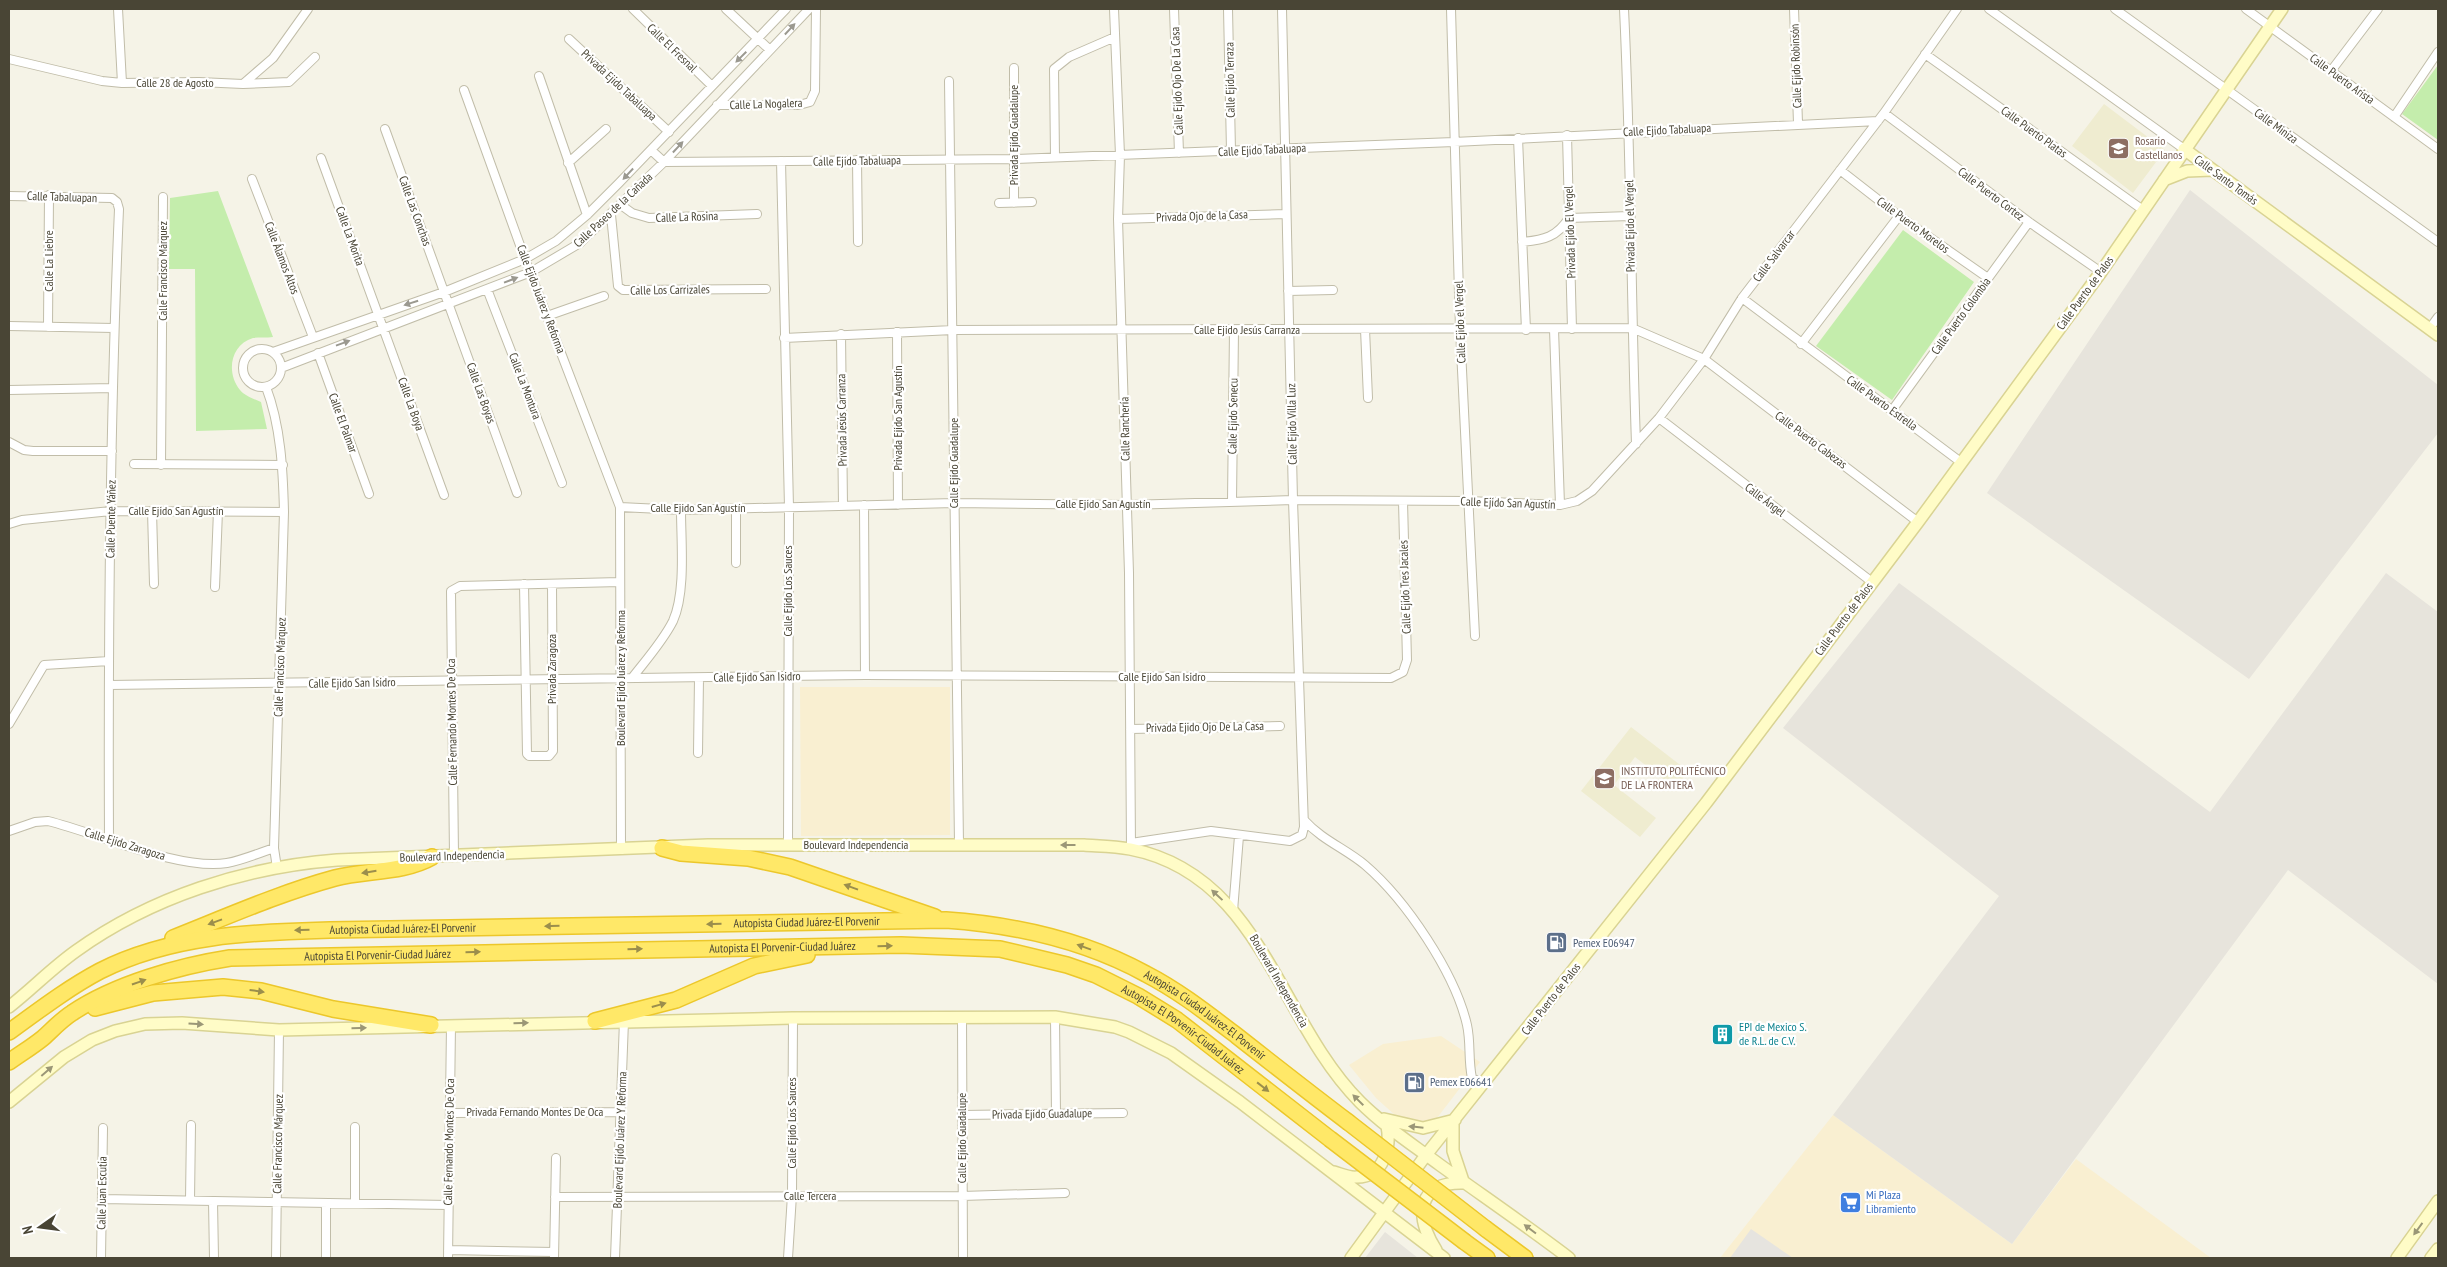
<svg xmlns="http://www.w3.org/2000/svg" width="2447" height="1267" font-family="'PT Sans Narrow',sans-serif">
<style>
.commercial{fill:#f9efd1}
.industrial{fill:#e7e4dc}
.education{fill:#efecd0}
.green{fill:#c4edac}
.parking{fill:#e6e4df}
.lines{fill:none;stroke-linecap:round;stroke-linejoin:round}
.street-casing{stroke:#c1bda9;stroke-width:10}
.secondary-casing{stroke:#d9d393;stroke-width:14}
.highway-casing{stroke:#ecc72b;stroke-width:18}
.street{stroke:#fff;stroke-width:8}
.secondary{stroke:#fffcc7;stroke-width:11}
.highway{stroke:#ffe868;stroke-width:15}
.highway-bridge-casing{stroke:#ecc72b;stroke-width:18;stroke-linecap:butt}
.highway-bridge{stroke:#ffe868;stroke-width:15}
.oneway{fill:#9b9990}
.oneway2{fill:#9b9777}
.oneway3{fill:#9b8e4c}
.labels{text-anchor:middle;stroke-width:4.5;stroke-linejoin:round;paint-order:stroke}
.street-label{font-size:12px;fill:#494535;stroke:#fff}
.education-label{font-size:12px;fill:#785e54;stroke:#fff;text-anchor:start}
.service-label{font-size:12px;fill:#4e5e75;stroke:#fff;text-anchor:start}
.culture-label{font-size:12px;fill:#0d838f;stroke:#fff;text-anchor:start}
.shop-label{font-size:12px;fill:#366cbe;stroke:#fff;text-anchor:start}
</style>
<rect width="100%" height="100%" fill="#f5f3e7"/>
<!-- commercial -->
<path class="commercial" d="M800 687H950V835L801 836Z
M1441 1036 1480 1062 1437 1118 1427 1124 1407 1123 1396 1116 1376 1098 1349 1065 1383 1044Z
M1833 1115 2012 1244 2076 1159 2211 1258H1720Z"/>
<!-- industrial -->
<path class="industrial" d="M2190 190 2438 385V433L2249 679 1987 493Z
M2386 573 2438 612V984L2288 870 2012 1244 1833 1115 1999 896 1783 728 1899 583 2210 812Z
M1385 1232 1418 1258H1365Z"/>
<!-- education -->
<path class="education" d="M2104 104 2165 150 2133 193 2072 146Z
M1631 727 1688 771 1675 788 1635 757 1614 785 1656 818 1640 837 1581 791Z"/>
<!-- green -->
<path class="green" d="M2438 65V140L2402 114Z
M218 191 273 337C267 338 259 337 253 338 230 345 226 373 240 390 245 396 254 399 261 402L267 429 196 431 195 269H169L170 198Z
M1903 230 1974 282 1892 400 1816 346Z"/>
<!-- parking -->
<path class="parking" d="M1751 1229 1793 1258H1730Z"/>
<g class="lines">
<defs>
<path id="street" d="M118 9 122 83
M633 9 712 86
M726 9 770 50
M1114 9 1120 155 1118 219 1129 573 1131 847
M1174 9 1179 153
M1228 9 1231 151
M1451 9 1460 329 1475 636
M1624 9C1631 154 1631 299 1636 444
M1794 9 1798 123
M1989 9 2184 149
M2115 9 2438 242
M2246 9 2438 149
M569 39 669 132
M1925 54 2143 210
M9 59 102 81 122 83 199 82 243 84 273 58 308 9
M1014 68V203
M2331 71 2378 9
M539 76 587 215
M949 81 959 844
M243 84 289 82 315 57
M464 90 525 259 620 507 621 850
M717 105H799L810 102 815 91 816 9
M1884 113 2029 222 2101 272
M2394 117 2438 52
M385 129 517 493
M1567 135 1572 329
M1518 138 1526 330
M651 150 664 162 1015 159 1454 142 1878 121
M1055 157 1054 69 1069 57 1115 37
M321 158 444 495
M857 160 858 242
M781 161 789 507 788 845
M568 163 606 129
M1840 170 1899 216 1988 278
M252 179 313 337
M9 196 112 198 117 202 119 209C110 419 108 629 109 839
M999 203 1032 202
M621 205 632 213 649 218 757 214
M611 215 618 286 623 290 766 289
M1118 219 1286 214
M1522 242C1544 240 1557 237 1569 218L1630 216
M487 289 562 483
M1288 291 1333 290
M1742 298 1962 463
M547 316 604 296
M9 326 114 328
M48 327 49 195
M2430 328 2438 317
M1365 329 1368 398
M1554 329 1560 505
M897 332 898 505
M841 334 843 506
M784 338 953 330 1632 328 1704 359 1918 522
M1801 344 1899 216
M243 368a19 19 0 1 1 38 0a19 19 0 1 1-38 0Z
M273 352 444 292 525 259 556 241 587 215 619 183 786 9
M318 353 369 494
M281 368 531 272 580 243 664 162 809 9
M266 387C281 426 283 471 284 512L274 848 277 868
M9 390 113 388
M1893 409 2029 222
M1659 418 1872 582
M9 442 24 450 33 451H112
M134 464 283 465
M161 465 163 197
M1232 501 1234 330
M864 505 865 675
M620 507 681 510 954 503 1127 505 1293 500 1468 501 1560 505 1577 501 1592 491 1659 418 1704 359 1742 298 1884 113 1957 9
M736 509V563
M152 511 154 584
M9 524 22 520 111 511 284 512
M524 584 527 754 529 756H549L553 751 552 584
M215 587 218 511
M632 678C646 660 663 641 673 621 686 592 681 542 681 510
M109 685 865 675 1391 678 1403 672 1407 660 1403 501
M9 724 44 665 109 661
M1130 729 1280 726
M698 753 699 678
M1304 820C1322 840 1346 849 1365 865 1406 900 1455 973 1467 1025 1471 1043 1468 1060 1472 1078L1483 1084
M9 831 35 822 48 821C97 833 180 871 227 863 243 860 259 853 274 848
M1131 843 1211 831 1290 841 1302 835 1304 827 1293 500 1282 9
M454 856 451 591 460 586 620 582
M1233 911 1239 836
M962 1017 963 1258
M1055 1017 1056 1114
M450 1113 620 1112
M962 1115 1123 1113
M555 1197 962 1196 1065 1193
M102 1199 448 1205
M190 1200 191 1125
M213 1201 214 1258
M355 1203V1127
M448 1250 554 1252
M101 1258 103 1128
M276 1258 279 1030
M326 1258V1203
M448 1258 451 1025
M554 1258 556 1158
M615 1258 624 1021
M788 1258 792 1195 793 1018"/>
<path id="secondary" d="M2184 149 2438 335
M2164 180 2187 171 2212 170
M9 1007C32 989 52 968 76 951 151 897 245 867 337 860L708 845H1084C1099 846 1115 846 1130 849 1261 874 1278 1020 1360 1102 1384 1126 1413 1145 1440 1165 1483 1196 1527 1226 1569 1258
M9 1102 64 1057 92 1040 115 1031 145 1024 182 1023 279 1030 793 1018 1055 1017 1115 1027 1129 1032 1171 1053 1240 1102 1444 1258
M1384 1119 1423 1128 1455 1120
M1453 1123V1151L1463 1181
M1334 1172C1341 1174 1349 1178 1357 1177 1384 1177 1391 1147 1387 1126
M1436 1250C1414 1215 1417 1181 1465 1183
M1351 1258 1426 1155 1706 803 1918 522 2101 272 2282 9
M2397 1258 2438 1201
M2431 1258 2438 1249"/>
<g id="highway">
<path d="M662 848 681 853 748 858 790 867 935 917"/>
<path d="M173 938C226 917 280 893 335 878 367 870 404 873 432 857"/>
<path d="M95 1008 153 993 223 987 261 991 333 1009 431 1025"/>
<path d="M595 1021 676 1000 754 966 807 955"/>
<path id="s1" d="M9 1032C38 1011 68 988 100 971 171 935 252 932 330 930L946 920C1016 925 1084 940 1146 974 1179 991 1208 1014 1237 1036 1274 1065 1311 1094 1348 1122"/>
<path id="s2" d="M9 1062C20 1054 32 1047 43 1038 52 1030 61 1020 72 1013 115 984 179 966 230 958L901 945 1000 949 1067 965 1096 975 1138 996 1177 1020 1330 1139"/>
<path d="M1486 1229 1525 1258"/>
<path d="M1465 1242 1487 1258"/>
</g>
</defs>
<!-- street casing -->
<use href="#street" class="street-casing"/>
<!-- secondary casing -->
<use href="#secondary" class="secondary-casing"/>
<!-- highway casing -->
<use href="#highway" class="highway-casing"/>
<!-- street -->
<use href="#street" class="street"/>
<!-- secondary -->
<use href="#secondary" class="secondary"/>
<!-- highway -->
<use href="#highway" class="highway"/>
<defs>
<path id="highway-bridge" d="M1348 1122 1486 1229
M1330 1139 1465 1242"/>
</defs>
<!-- highway-bridge casing -->
<use href="#highway-bridge" class="highway-bridge-casing"/>
<!-- highway-bridge -->
<use href="#highway-bridge" class="highway-bridge"/>
</g>
<!-- one-way arrows -->
<defs><path id="oneway-solid" d="M-6-.8H1V-3.2L6.5 0L1 3.2V.8H-6Z" transform="scale(1.25)"/></defs>
<g class="oneway">
<use href="#oneway-solid" transform="translate(790 29) rotate(-47)"/>
<use href="#oneway-solid" transform="translate(741 57) rotate(135)"/>
<use href="#oneway-solid" transform="translate(678 147) rotate(-47)"/>
<use href="#oneway-solid" transform="translate(628 174) rotate(133)"/>
<use href="#oneway-solid" transform="translate(511 280) rotate(-21)"/>
<use href="#oneway-solid" transform="translate(411 303) rotate(162)"/>
<use href="#oneway-solid" transform="translate(343 343) rotate(-20)"/>
</g>
<g class="oneway2">
<use href="#oneway-solid" transform="translate(1068 845) rotate(-180)"/>
<use href="#oneway-solid" transform="translate(1217 895) rotate(-137)"/>
<use href="#oneway-solid" transform="translate(521 1023) rotate(-1)"/>
<use href="#oneway-solid" transform="translate(196 1024) rotate(4)"/>
<use href="#oneway-solid" transform="translate(359 1028) rotate(-2)"/>
<use href="#oneway-solid" transform="translate(47 1071) rotate(-41)"/>
<use href="#oneway-solid" transform="translate(1358 1100) rotate(-135)"/>
<use href="#oneway-solid" transform="translate(1416 1127) rotate(-174)"/>
<use href="#oneway-solid" transform="translate(1530 1229) rotate(-143)"/>
<use href="#oneway-solid" transform="translate(2418 1229) rotate(126)"/>
</g>
<g class="oneway3">
<use href="#oneway-solid" transform="translate(369 872) rotate(171)"/>
<use href="#oneway-solid" transform="translate(851 887) rotate(-160)"/>
<use href="#oneway-solid" transform="translate(215 922) rotate(160)"/>
<use href="#oneway-solid" transform="translate(714 924) rotate(179)"/>
<use href="#oneway-solid" transform="translate(552 926) rotate(179)"/>
<use href="#oneway-solid" transform="translate(302 930) rotate(178)"/>
<use href="#oneway-solid" transform="translate(885 946) rotate(-2)"/>
<use href="#oneway-solid" transform="translate(1084 947) rotate(-160)"/>
<use href="#oneway-solid" transform="translate(635 949) rotate(-1)"/>
<use href="#oneway-solid" transform="translate(473 952) rotate(-1)"/>
<use href="#oneway-solid" transform="translate(139 982) rotate(-19)"/>
<use href="#oneway-solid" transform="translate(257 991) rotate(8)"/>
<use href="#oneway-solid" transform="translate(659 1005) rotate(-16)"/>
<use href="#oneway-solid" transform="translate(1263 1087) rotate(38)"/>
</g>
<!-- icons -->
<defs>
<symbol id="school-square" viewBox="-11 -11 22 22"><rect x="-9" y="-9" width="18" height="18" rx="4" fill="#8d6e63" stroke="#fff"/><path d="M0-5L7-2L0 1L-7-2ZM-4 1L0 2.5L4 1V4Q0 6-4 4Z" fill="#fff"/></symbol>
<symbol id="university-square" viewBox="-11 -11 22 22"><rect x="-9" y="-9" width="18" height="18" rx="4" fill="#8d6e63" stroke="#fff"/><path d="M0-5L7-2L0 1L-7-2ZM-4 1L0 2.5L4 1V4Q0 6-4 4Z" fill="#fff"/></symbol>
<symbol id="fuel-square" viewBox="-11 -11 22 22"><rect x="-9" y="-9" width="18" height="18" rx="4" fill="#5c6f8a" stroke="#fff"/><path d="M-5.5-6h7V0h2V4h1.3V-2.5L3-4.5l.8-.8L6-3V5H2.5V1h-1V6h-7ZM-4.2-4.7v3.2H.2V-4.7Z" fill="#fff"/></symbol>
<symbol id="building-square" viewBox="-11 -11 22 22"><rect x="-9" y="-9" width="18" height="18" rx="4" fill="#0f9aa8" stroke="#fff"/><path d="M-4-6H4V6H1V3H-1V6H-4ZM-2.5-4.3h1.7v1.8h-1.7ZM.8-4.3h1.7v1.8H.8ZM-2.5-1h1.7V.8h-1.7ZM.8-1h1.7V.8H.8Z" fill="#fff"/></symbol>
<symbol id="supermarket-square" viewBox="-11 -11 22 22"><rect x="-9" y="-9" width="18" height="18" rx="4" fill="#3f7fe0" stroke="#fff"/><path d="M-6-5.5h2.5l.6 2H6L4.5 2H-2.5L-4.4-4H-6ZM-1.5 3.2a1.3 1.3 0 1 0 .1 0ZM3 3.2a1.3 1.3 0 1 0 .1 0Z" fill="#fff"/></symbol>
</defs>
<g fill-rule="evenodd">
<use href="#school-square" x="2106" y="136" width="25" height="25"/>
<use href="#university-square" x="1592" y="766" width="25" height="25"/>
<use href="#fuel-square" x="1544" y="930" width="25" height="25"/>
<use href="#building-square" x="1710" y="1022" width="25" height="25"/>
<use href="#fuel-square" x="1402" y="1070" width="25" height="25"/>
<use href="#supermarket-square" x="1838" y="1190" width="25" height="25"/>
</g>
<g class="labels">
<!-- street labels -->
<g class="street-label">
<text transform="translate(672 48) rotate(44)" y="4">Calle El Fresnal</text>
<text transform="translate(1796 66) rotate(-92)" y="4">Calle Ejido Robinsón</text>
<text transform="translate(2342 79) rotate(36)" y="4">Calle Puerto Arista</text>
<text transform="translate(1230 80) rotate(-91)" y="4">Calle Ejido Terraza</text>
<text transform="translate(1177 81) rotate(-92)" y="4">Calle Ejido Ojo De La Casa</text>
<text x="175" y="87">Calle 28 de Agosto</text>
<text transform="translate(619 85) rotate(43)" y="4">Privada Ejido Tabaluapa</text>
<text transform="translate(766 104) rotate(-2)" y="4">Calle La Nogalera</text>
<text transform="translate(2276 126) rotate(36)" y="4">Calle Miniza</text>
<text transform="translate(1667 130) rotate(-3)" y="4">Calle Ejido Tabaluapa</text>
<text transform="translate(2034 132) rotate(36)" y="4">Calle Puerto Platas</text>
<text transform="translate(1014 135) rotate(-90)" y="4">Privada Ejido Guadalupe</text>
<text transform="translate(1262 150) rotate(-3)" y="4">Calle Ejido Tabaluapa</text>
<text transform="translate(857 161) rotate(-1)" y="4">Calle Ejido Tabaluapa</text>
<text transform="translate(2226 180) rotate(36)" y="4">Calle Santo Tomás</text>
<text transform="translate(1991 194) rotate(37)" y="4">Calle Puerto Cortez</text>
<text transform="translate(62 197) rotate(2)" y="4">Calle Tabaluapan</text>
<text transform="translate(613 210) rotate(-43)" y="4">Calle Paseo de la Cañada</text>
<text transform="translate(415 211) rotate(70)" y="4">Calle Las Conchas</text>
<text transform="translate(1202 216) rotate(-2)" y="4">Privada Ojo de la Casa</text>
<text transform="translate(687 217) rotate(-2)" y="4">Calle La Rosina</text>
<text transform="translate(1913 225) rotate(36)" y="4">Calle Puerto Morelos</text>
<text transform="translate(1630 226) rotate(-91)" y="4">Privada Ejido el Vergel</text>
<text transform="translate(1570 232) rotate(-92)" y="4">Privada Ejido El Vergel</text>
<text transform="translate(350 236) rotate(70)" y="4">Calle La Morita</text>
<text transform="translate(1774 256) rotate(-53)" y="4">Calle Salvarcar</text>
<text transform="translate(282 258) rotate(69)" y="4">Calle Álamos Altos</text>
<text transform="translate(49 261) rotate(-90)" y="4">Calle La Liebre</text>
<text transform="translate(163 271) rotate(-90)" y="4">Calle Francisco Márquez</text>
<text transform="translate(670 290) rotate(-1)" y="4">Calle Los Carrizales</text>
<text transform="translate(2085 293) rotate(-54)" y="4">Calle Puerto de Palos</text>
<text transform="translate(541 299) rotate(69)" y="4">Calle Ejido Juárez y Reforma</text>
<text transform="translate(1961 316) rotate(-54)" y="4">Calle Puerto Colombia</text>
<text transform="translate(1460 322) rotate(-92)" y="4">Calle Ejido el Vergel</text>
<text x="1247" y="334">Calle Ejido Jesús Carranza</text>
<text transform="translate(525 386) rotate(69)" y="4">Calle La Montura</text>
<text transform="translate(481 393) rotate(70)" y="4">Calle Las Boyas</text>
<text transform="translate(1882 403) rotate(36)" y="4">Calle Puerto Estrella</text>
<text transform="translate(411 404) rotate(70)" y="4">Calle La Boya</text>
<text transform="translate(1233 416) rotate(-89)" y="4">Calle Ejido Senecu</text>
<text transform="translate(898 418) rotate(-90)" y="4">Privada Ejido San Agustín</text>
<text transform="translate(842 420) rotate(-91)" y="4">Privada Jesús Carranza</text>
<text transform="translate(343 423) rotate(70)" y="4">Calle El Palmar</text>
<text transform="translate(1292 424) rotate(-91)" y="4">Calle Ejido Villa Luz</text>
<text transform="translate(1125 429) rotate(-91)" y="4">Calle Ranchería</text>
<text transform="translate(1811 440) rotate(37)" y="4">Calle Puerto Cabezas</text>
<text transform="translate(954 463) rotate(-90)" y="4">Calle Ejido Guadalupe</text>
<text transform="translate(1765 500) rotate(37)" y="4">Calle Ángel</text>
<text transform="translate(1508 503) rotate(2)" y="4">Calle Ejido San Agustín</text>
<text x="1103" y="508">Calle Ejido San Agustín</text>
<text x="698" y="512">Calle Ejido San Agustín</text>
<text x="176" y="515">Calle Ejido San Agustín</text>
<text transform="translate(111 519) rotate(-89)" y="4">Calle Puente Yáñez</text>
<text transform="translate(1405 587) rotate(-92)" y="4">Calle Ejido Tres Jacales</text>
<text transform="translate(788 591) rotate(-90)" y="4">Calle Ejido Los Sauces</text>
<text transform="translate(1844 619) rotate(-53)" y="4">Calle Puerto de Palos</text>
<text transform="translate(280 667) rotate(-88)" y="4">Calle Francisco Márquez</text>
<text transform="translate(552 669) rotate(-90)" y="4">Privada Zaragoza</text>
<text transform="translate(757 677) rotate(-1)" y="4">Calle Ejido San Isidro</text>
<text x="1162" y="681">Calle Ejido San Isidro</text>
<text transform="translate(621 678) rotate(-90)" y="4">Boulevard Ejido Juárez y Reforma</text>
<text transform="translate(352 683) rotate(-1)" y="4">Calle Ejido San Isidro</text>
<text transform="translate(452 722) rotate(-91)" y="4">Calle Fernando Montes De Oca</text>
<text transform="translate(1205 727) rotate(-1)" y="4">Privada Ejido Ojo De La Casa</text>
<text transform="translate(125 844) rotate(17)" y="4">Calle Ejido Zaragoza</text>
<text x="856" y="849">Boulevard Independencia</text>
<text transform="translate(452 856) rotate(-2)" y="4">Boulevard Independencia</text>
<text dy="4" stroke="none"><textPath href="#s1" startOffset="822">Autopista Ciudad Juárez-El Porvenir</textPath></text>
<text dy="4" stroke="none"><textPath href="#s1" startOffset="418">Autopista Ciudad Juárez-El Porvenir</textPath></text>
<text dy="4" stroke="none"><textPath href="#s2" startOffset="801">Autopista El Porvenir-Ciudad Juárez</textPath></text>
<text dy="4" stroke="none"><textPath href="#s2" startOffset="396">Autopista El Porvenir-Ciudad Juárez</textPath></text>
<text transform="translate(1279 981) rotate(60)" y="4">Boulevard Independencia</text>
<text transform="translate(1551 999) rotate(-52)" y="4">Calle Puerto de Palos</text>
<text dy="4" stroke="none"><textPath href="#s1" startOffset="1242">Autopista Ciudad Juárez-El Porvenir</textPath></text>
<text dy="4" stroke="none"><textPath href="#s2" startOffset="1221">Autopista El Porvenir-Ciudad Juárez</textPath></text>
<text x="535" y="1116">Privada Fernando Montes De Oca</text>
<text transform="translate(1042 1114) rotate(-1)" y="4">Privada Ejido Guadalupe</text>
<text transform="translate(792 1123) rotate(-90)" y="4">Calle Ejido Los Sauces</text>
<text transform="translate(962 1138) rotate(-90)" y="4">Calle Ejido Guadalupe</text>
<text transform="translate(620 1140) rotate(-88)" y="4">Boulevard Ejido Juárez Y Reforma</text>
<text transform="translate(449 1142) rotate(-89)" y="4">Calle Fernando Montes De Oca</text>
<text transform="translate(278 1144) rotate(-89)" y="4">Calle Francisco Márquez</text>
<text transform="translate(102 1193) rotate(-89)" y="4">Calle Juan Escutia</text>
<text x="810" y="1200">Calle Tercera</text>
</g>
<!-- education labels -->
<g class="education-label">
<text x="2135" y="145">Rosario<tspan x="2135" dy="14">Castellanos</tspan></text>
<text x="1621" y="775">INSTITUTO POLITÉCNICO<tspan x="1621" dy="14">DE LA FRONTERA</tspan></text>
</g>
<!-- service labels -->
<g class="service-label">
<text x="1573" y="947">Pemex E06947</text>
<text x="1430" y="1086">Pemex E06641</text>
</g>
<!-- culture labels -->
<g class="culture-label">
<text x="1739" y="1031">EPI de Mexico S.<tspan x="1739" dy="14">de R.L. de C.V.</tspan></text>
</g>
<!-- shop labels -->
<g class="shop-label">
<text x="1866" y="1199">Mi Plaza<tspan x="1866" dy="14">Libramiento</tspan></text>
</g>
</g>
<!-- border -->
<rect width="2447" height="1267" fill="none" stroke="#494535" stroke-width="20"/>
<!-- north arrow -->
<g transform="translate(40 1227) rotate(256)" stroke="#ffffff" stroke-width="4" paint-order="stroke">
<path d="M0-4L9 19L0 12L-9 19Z" fill="#494535"/>
<text y="-8" font-size="14" font-weight="bold" text-anchor="middle" fill="#494535">N</text>
</g>
</svg>
